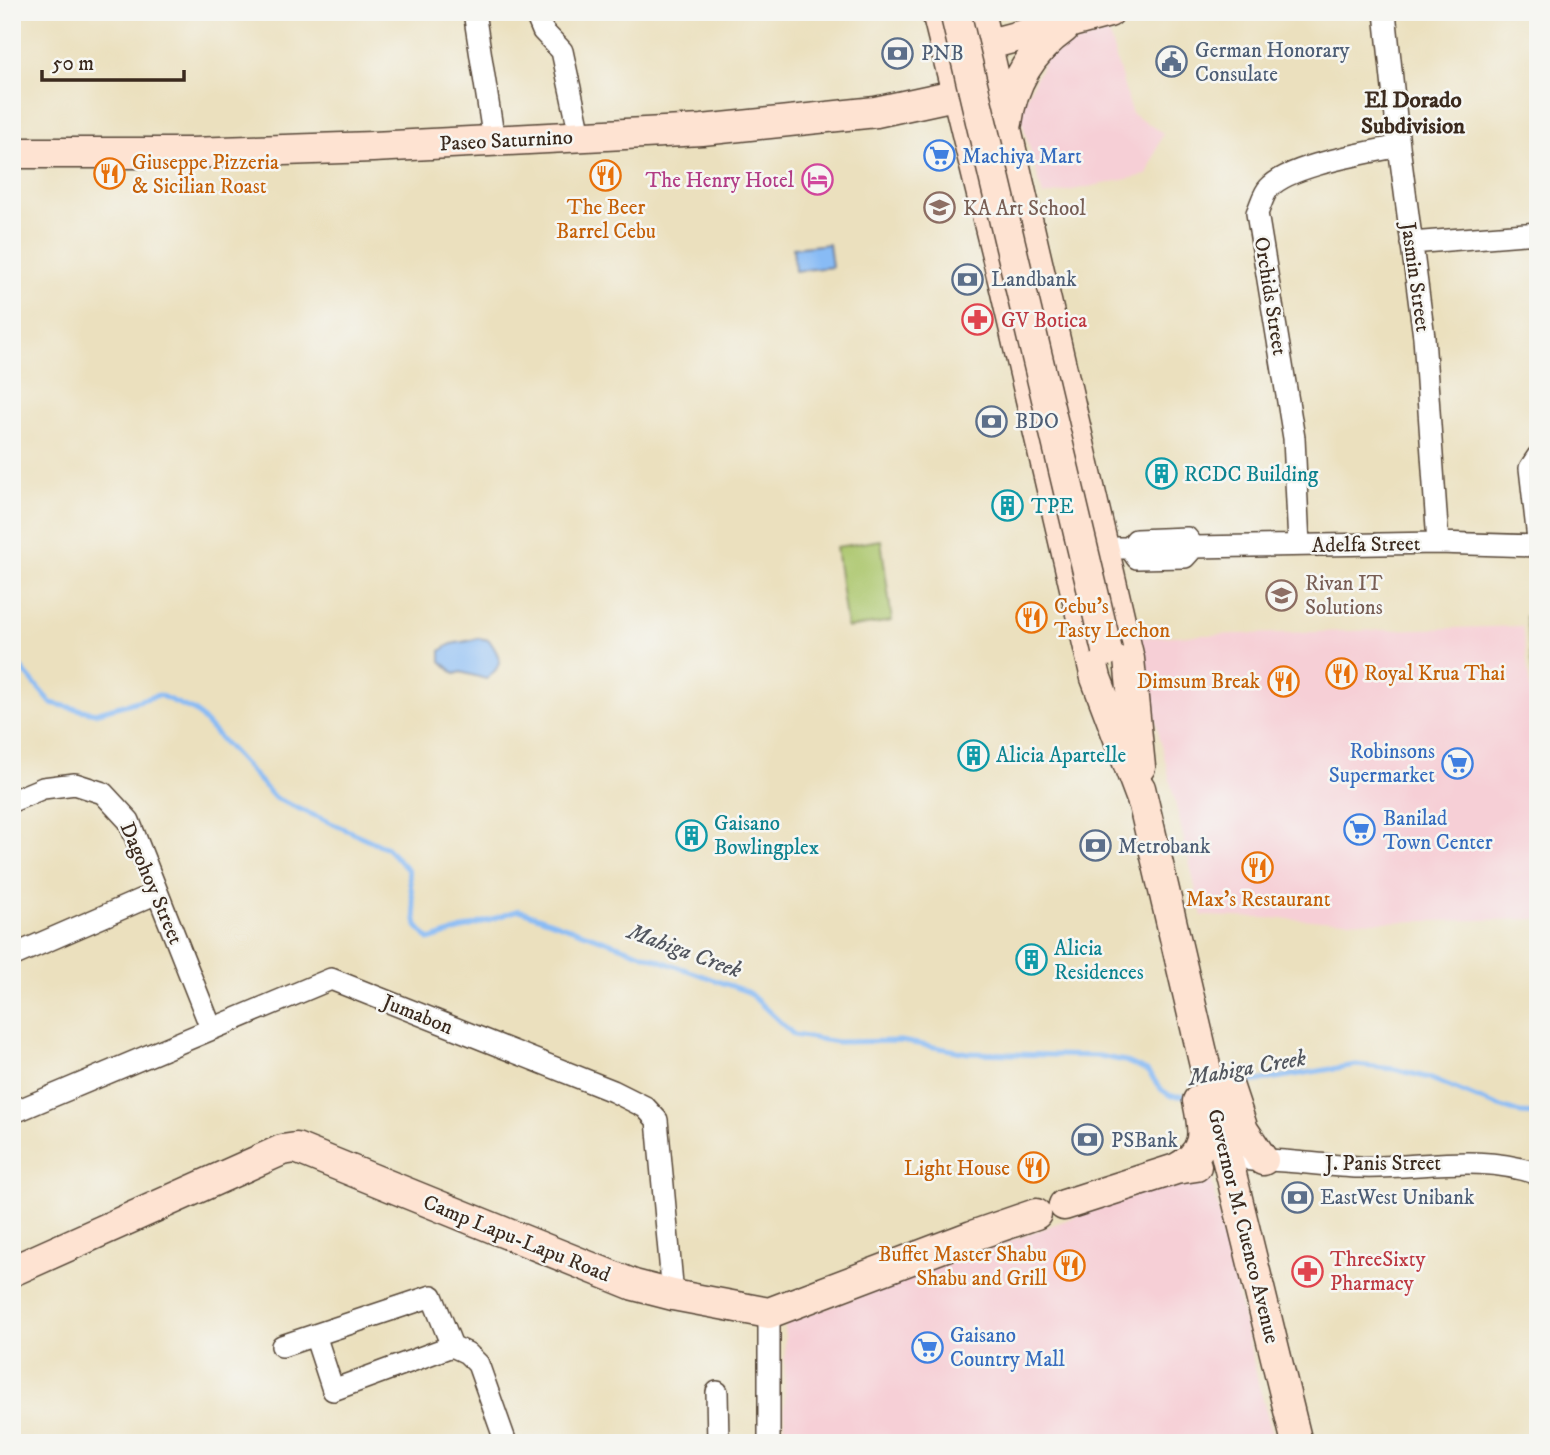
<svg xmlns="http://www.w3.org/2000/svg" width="1550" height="1455" font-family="'IM FELL DW Pica',serif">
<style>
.built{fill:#f6cfd6}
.green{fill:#abc66c;stroke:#737845;stroke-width:2}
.water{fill:#88bbf5;stroke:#62728a;stroke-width:2}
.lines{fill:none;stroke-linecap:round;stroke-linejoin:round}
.stream{stroke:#88bbf5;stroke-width:5}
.street-casing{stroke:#554536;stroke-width:24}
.secondary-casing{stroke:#554536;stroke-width:33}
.street{stroke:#fff;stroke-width:21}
.secondary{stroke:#fee3d2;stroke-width:30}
.secondary-bridge-casing{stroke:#554536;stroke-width:33;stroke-linecap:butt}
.secondary-bridge{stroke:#fee3d2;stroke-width:30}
.labels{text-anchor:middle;stroke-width:5;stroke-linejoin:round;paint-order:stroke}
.service-label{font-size:21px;fill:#4e5e75;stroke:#f6f6f2;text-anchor:start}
.street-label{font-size:21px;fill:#3b2a1e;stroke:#f6f6f2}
.shop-label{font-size:21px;fill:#366cbe;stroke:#f6f6f2;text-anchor:start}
.food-label{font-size:21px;fill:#c56008;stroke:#f6f6f2;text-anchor:start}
.hotel-label{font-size:21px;fill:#b23c85;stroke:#f6f6f2;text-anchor:end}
.education-label{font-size:21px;fill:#785e54;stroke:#f6f6f2;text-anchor:start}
.health-label{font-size:21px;fill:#be3a42;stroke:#f6f6f2;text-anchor:start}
.culture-label{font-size:21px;fill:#0d838f;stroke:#f6f6f2;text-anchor:start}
.neighbourhood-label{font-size:23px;font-weight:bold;fill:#3b2a1e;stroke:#f6f6f2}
.water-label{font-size:23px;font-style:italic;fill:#52565e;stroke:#f6f6f2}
</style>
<rect width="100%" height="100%" fill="#f6f6f2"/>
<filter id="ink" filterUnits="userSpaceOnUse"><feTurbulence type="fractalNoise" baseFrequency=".0143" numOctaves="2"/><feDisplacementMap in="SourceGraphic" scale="14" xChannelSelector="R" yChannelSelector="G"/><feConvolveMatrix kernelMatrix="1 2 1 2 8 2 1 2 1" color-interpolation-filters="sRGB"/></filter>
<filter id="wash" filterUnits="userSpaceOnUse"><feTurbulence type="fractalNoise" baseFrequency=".00686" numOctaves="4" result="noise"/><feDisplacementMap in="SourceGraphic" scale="28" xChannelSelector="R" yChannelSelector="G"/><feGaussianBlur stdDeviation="1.57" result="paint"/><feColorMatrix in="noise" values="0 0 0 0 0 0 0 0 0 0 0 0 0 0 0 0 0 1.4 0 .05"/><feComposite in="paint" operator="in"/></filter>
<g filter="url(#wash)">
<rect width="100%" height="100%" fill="#ebe0be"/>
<!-- built -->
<path class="built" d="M1108 31 1132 114 1163 133 1147 175 1043 196 1019 111 1049 52Z
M1522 626 1538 744V919L1377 922 1202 916 1136 637Z
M1210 1173 1259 1386 1275 1443H784L785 1323 1178 1179Z"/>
<!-- green -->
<path class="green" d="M881 540 892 621 847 628 836 547Z
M1538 615V714L1526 616Z"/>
<!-- water -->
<path class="water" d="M829 244 832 267 795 271 793 248Z
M478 638 489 640C501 657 505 665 486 679L461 672 455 674 441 661V651C451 640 464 644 478 638Z"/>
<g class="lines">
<!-- stream -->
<path class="stream" d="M12 657 51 703 95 713 159 695 195 711 275 798 387 848 408 870 417 926 429 940 519 910 748 992 794 1035 837 1042 901 1041 968 1053 1099 1056 1125 1061 1147 1071 1162 1090 1171 1096H1188
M1238 1084 1356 1065 1394 1069 1429 1078 1484 1101 1520 1113 1538 1114"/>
</g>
</g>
<g filter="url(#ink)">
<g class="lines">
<defs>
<path id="street" d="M474 12 494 141
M535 12 543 31 562 51 580 135
M1385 12 1399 146 1424 337 1438 543
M1411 243 1538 233
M1538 456 1530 468 1538 539
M1299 545 1294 438 1257 213C1261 205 1263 194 1269 188 1289 165 1368 153 1399 146
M1117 548H1130L1136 540 1187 538 1194 547
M1130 548 1137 558 1185 557 1194 547 1438 543 1538 546
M12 801 43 788 75 784 103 793 129 821 211 1028
M12 956 157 893
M12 1113 331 979 613 1091 645 1107 657 1120 673 1295
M1251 1160C1287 1159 1323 1166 1360 1167 1420 1169 1479 1153 1538 1174
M769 1313V1443
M315 1335 333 1390 452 1346 467 1353 478 1364 506 1443
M282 1346 432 1296 452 1346
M717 1392 718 1443"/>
<path id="secondary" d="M937 12 1005 288 1096 678 1144 805
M979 12 1129 659 1140 767
M967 50 1109 12
M1007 123C1012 83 1030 52 1064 28
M12 153H191L373 147 702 130 876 112 996 86
M1140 788 1217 1117 1297 1443
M1229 1088 1243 1130 1263 1160
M1176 1169C1208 1152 1205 1133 1198 1101
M1064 1205 1176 1169 1196 1166
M12 1271 282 1150 296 1148 634 1285 673 1295 769 1313 972 1236 1036 1214"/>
</defs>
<!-- street casing -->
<use href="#street" class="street-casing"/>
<!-- secondary casing -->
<use href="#secondary" class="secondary-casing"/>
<!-- street -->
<use href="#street" class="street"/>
<!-- secondary -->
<use href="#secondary" class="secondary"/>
<defs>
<path id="secondary-bridge" d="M955 12 1107 651"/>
</defs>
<!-- secondary-bridge casing -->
<use href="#secondary-bridge" class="secondary-bridge-casing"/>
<!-- secondary-bridge -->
<use href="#secondary-bridge" class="secondary-bridge"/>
</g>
</g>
<!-- icons -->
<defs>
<symbol id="bank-ring" viewBox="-11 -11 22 22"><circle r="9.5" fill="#f6f6f2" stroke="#5c6f8a" stroke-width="1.5"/><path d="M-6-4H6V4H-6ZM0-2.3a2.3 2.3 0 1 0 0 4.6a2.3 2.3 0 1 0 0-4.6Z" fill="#5c6f8a"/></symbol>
<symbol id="civic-ring" viewBox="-11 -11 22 22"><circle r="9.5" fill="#f6f6f2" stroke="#5c6f8a" stroke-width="1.5"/><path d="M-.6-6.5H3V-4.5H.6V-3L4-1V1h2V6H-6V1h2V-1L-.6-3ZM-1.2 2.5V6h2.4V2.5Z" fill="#5c6f8a"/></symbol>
<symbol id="supermarket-ring" viewBox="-11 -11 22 22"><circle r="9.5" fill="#f6f6f2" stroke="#3f7fe0" stroke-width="1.5"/><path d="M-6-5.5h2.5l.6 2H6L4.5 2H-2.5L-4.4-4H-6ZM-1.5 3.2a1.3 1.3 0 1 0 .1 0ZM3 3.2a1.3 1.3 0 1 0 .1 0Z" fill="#3f7fe0"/></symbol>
<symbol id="restaurant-ring" viewBox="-11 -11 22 22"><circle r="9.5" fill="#f6f6f2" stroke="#e8710a" stroke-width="1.5"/><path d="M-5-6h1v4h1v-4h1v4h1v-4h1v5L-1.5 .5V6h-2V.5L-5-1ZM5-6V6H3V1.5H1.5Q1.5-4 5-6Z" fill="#e8710a"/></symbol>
<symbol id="hotel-ring" viewBox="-11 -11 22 22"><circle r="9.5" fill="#f6f6f2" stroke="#d1479c" stroke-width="1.5"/><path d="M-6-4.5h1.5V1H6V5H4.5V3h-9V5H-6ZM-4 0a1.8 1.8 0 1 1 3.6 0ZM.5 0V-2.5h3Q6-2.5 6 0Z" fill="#d1479c"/></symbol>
<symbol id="school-ring" viewBox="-11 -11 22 22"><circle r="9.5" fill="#f6f6f2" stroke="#8d6e63" stroke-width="1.5"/><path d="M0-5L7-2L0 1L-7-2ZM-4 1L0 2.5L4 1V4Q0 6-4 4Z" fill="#8d6e63"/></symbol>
<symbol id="pharmacy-ring" viewBox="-11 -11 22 22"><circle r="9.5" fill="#f6f6f2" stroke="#e0444e" stroke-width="1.5"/><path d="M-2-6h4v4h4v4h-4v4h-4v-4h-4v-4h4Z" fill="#e0444e"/></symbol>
<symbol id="building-ring" viewBox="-11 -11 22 22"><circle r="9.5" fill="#f6f6f2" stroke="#0f9aa8" stroke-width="1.5"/><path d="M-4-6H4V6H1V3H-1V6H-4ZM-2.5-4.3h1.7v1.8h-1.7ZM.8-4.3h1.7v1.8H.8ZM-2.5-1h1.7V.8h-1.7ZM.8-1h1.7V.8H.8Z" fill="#0f9aa8"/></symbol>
</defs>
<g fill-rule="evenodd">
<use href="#bank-ring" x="880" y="36" width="35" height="35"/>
<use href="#civic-ring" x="1154" y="44" width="35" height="35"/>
<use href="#supermarket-ring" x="922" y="138" width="35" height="35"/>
<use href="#restaurant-ring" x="92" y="156" width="35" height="35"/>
<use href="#restaurant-ring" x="588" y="158" width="35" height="35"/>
<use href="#hotel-ring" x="800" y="162" width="35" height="35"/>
<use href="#school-ring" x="922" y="190" width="35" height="35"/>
<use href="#bank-ring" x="950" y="262" width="35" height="35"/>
<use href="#pharmacy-ring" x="960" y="302" width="35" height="35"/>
<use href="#bank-ring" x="974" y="404" width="35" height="35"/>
<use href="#building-ring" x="1144" y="456" width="35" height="35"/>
<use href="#building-ring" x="990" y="488" width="35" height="35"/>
<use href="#school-ring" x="1264" y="578" width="35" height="35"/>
<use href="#restaurant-ring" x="1014" y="600" width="35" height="35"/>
<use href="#restaurant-ring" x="1324" y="656" width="35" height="35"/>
<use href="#restaurant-ring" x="1266" y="664" width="35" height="35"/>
<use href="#building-ring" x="956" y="738" width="35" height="35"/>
<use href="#supermarket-ring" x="1440" y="746" width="35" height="35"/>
<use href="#supermarket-ring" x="1342" y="812" width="35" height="35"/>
<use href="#building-ring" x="674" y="818" width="35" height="35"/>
<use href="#bank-ring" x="1078" y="828" width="35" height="35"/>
<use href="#restaurant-ring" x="1240" y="850" width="35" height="35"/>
<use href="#building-ring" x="1014" y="942" width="35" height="35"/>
<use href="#bank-ring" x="1070" y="1122" width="35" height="35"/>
<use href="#restaurant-ring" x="1016" y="1150" width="35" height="35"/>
<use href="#bank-ring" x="1280" y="1180" width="35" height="35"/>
<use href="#restaurant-ring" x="1052" y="1248" width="35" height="35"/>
<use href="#pharmacy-ring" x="1290" y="1254" width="35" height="35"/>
<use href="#supermarket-ring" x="910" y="1330" width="35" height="35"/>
</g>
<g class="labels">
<!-- service labels -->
<g class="service-label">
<text x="1195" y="57">German Honorary<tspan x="1195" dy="24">Consulate</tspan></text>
<text x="921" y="60">PNB</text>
<text x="991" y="286">Landbank</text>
<text x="1015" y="428">BDO</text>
<text x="1118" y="853">Metrobank</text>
<text x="1111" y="1147">PSBank</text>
<text x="1320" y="1204">EastWest Unibank</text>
</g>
<!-- street labels -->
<g class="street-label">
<text transform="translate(506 140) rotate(-3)" y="7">Paseo Saturnino</text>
<text transform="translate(1416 277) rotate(82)" y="7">Jasmin Street</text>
<text transform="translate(1271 296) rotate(81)" y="7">Orchids Street</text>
<text transform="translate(1366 544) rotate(-1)" y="7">Adelfa Street</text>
<text transform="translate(152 883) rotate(67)" y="7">Dagohoy Street</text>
<text transform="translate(418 1014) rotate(22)" y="7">Jumabon</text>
<text x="1383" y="1170">J. Panis Street</text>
<text transform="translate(1244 1226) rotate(76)" y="7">Governor M. Cuenco Avenue</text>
<text transform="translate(517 1238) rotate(22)" y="7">Camp Lapu-Lapu Road</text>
</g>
<!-- shop labels -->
<g class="shop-label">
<text x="962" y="163">Machiya Mart</text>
<text x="1435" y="758" text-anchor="end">Robinsons<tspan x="1435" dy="24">Supermarket</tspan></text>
<text x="1383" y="825">Banilad<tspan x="1383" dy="24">Town Center</tspan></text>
<text x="950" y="1342">Gaisano<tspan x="950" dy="24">Country Mall</tspan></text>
</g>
<!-- food labels -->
<g class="food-label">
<text x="132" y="169">Giuseppe Pizzeria<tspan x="132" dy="24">&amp; Sicilian Roast</tspan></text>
<text x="606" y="214" text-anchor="middle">The Beer<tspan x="606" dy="24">Barrel Cebu</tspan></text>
<text x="1054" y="613">Cebu's<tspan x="1054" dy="24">Tasty Lechon</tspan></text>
<text x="1364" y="680">Royal Krua Thai</text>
<text x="1260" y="688" text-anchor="end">Dimsum Break</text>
<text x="1258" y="906" text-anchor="middle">Max's Restaurant</text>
<text x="1010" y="1175" text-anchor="end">Light House</text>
<text x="1047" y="1261" text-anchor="end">Buffet Master Shabu<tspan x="1047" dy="24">Shabu and Grill</tspan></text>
</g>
<!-- hotel labels -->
<g class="hotel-label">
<text x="794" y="187">The Henry Hotel</text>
</g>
<!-- education labels -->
<g class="education-label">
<text x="963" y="215">KA Art School</text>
<text x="1305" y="590">Rivan IT<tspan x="1305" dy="24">Solutions</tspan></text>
</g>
<!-- health labels -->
<g class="health-label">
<text x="1001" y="327">GV Botica</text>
<text x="1330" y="1266">ThreeSixty<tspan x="1330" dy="24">Pharmacy</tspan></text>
</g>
<!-- culture labels -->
<g class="culture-label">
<text x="1184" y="481">RCDC Building</text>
<text x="1031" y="513">TPE</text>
<text x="996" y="762">Alicia Apartelle</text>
<text x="714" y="830">Gaisano<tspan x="714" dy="24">Bowlingplex</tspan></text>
<text x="1054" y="955">Alicia<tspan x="1054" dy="24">Residences</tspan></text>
</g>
<!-- neighbourhood labels -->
<g class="neighbourhood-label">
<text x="1413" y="107">El Dorado<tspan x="1413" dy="26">Subdivision</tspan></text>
</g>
<!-- water labels -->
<g class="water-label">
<text transform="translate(685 950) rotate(20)" y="8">Mahiga Creek</text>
<text transform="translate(1247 1067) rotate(-10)" y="8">Mahiga Creek</text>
</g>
</g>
<!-- margin -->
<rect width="1550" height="1455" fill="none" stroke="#f6f6f2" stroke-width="42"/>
<!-- scale -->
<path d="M42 70v10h142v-10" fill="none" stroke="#3b2a1e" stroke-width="3.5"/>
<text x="52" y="70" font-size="21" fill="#3b2a1e" stroke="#f6f6f2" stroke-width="5" paint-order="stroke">50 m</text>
</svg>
